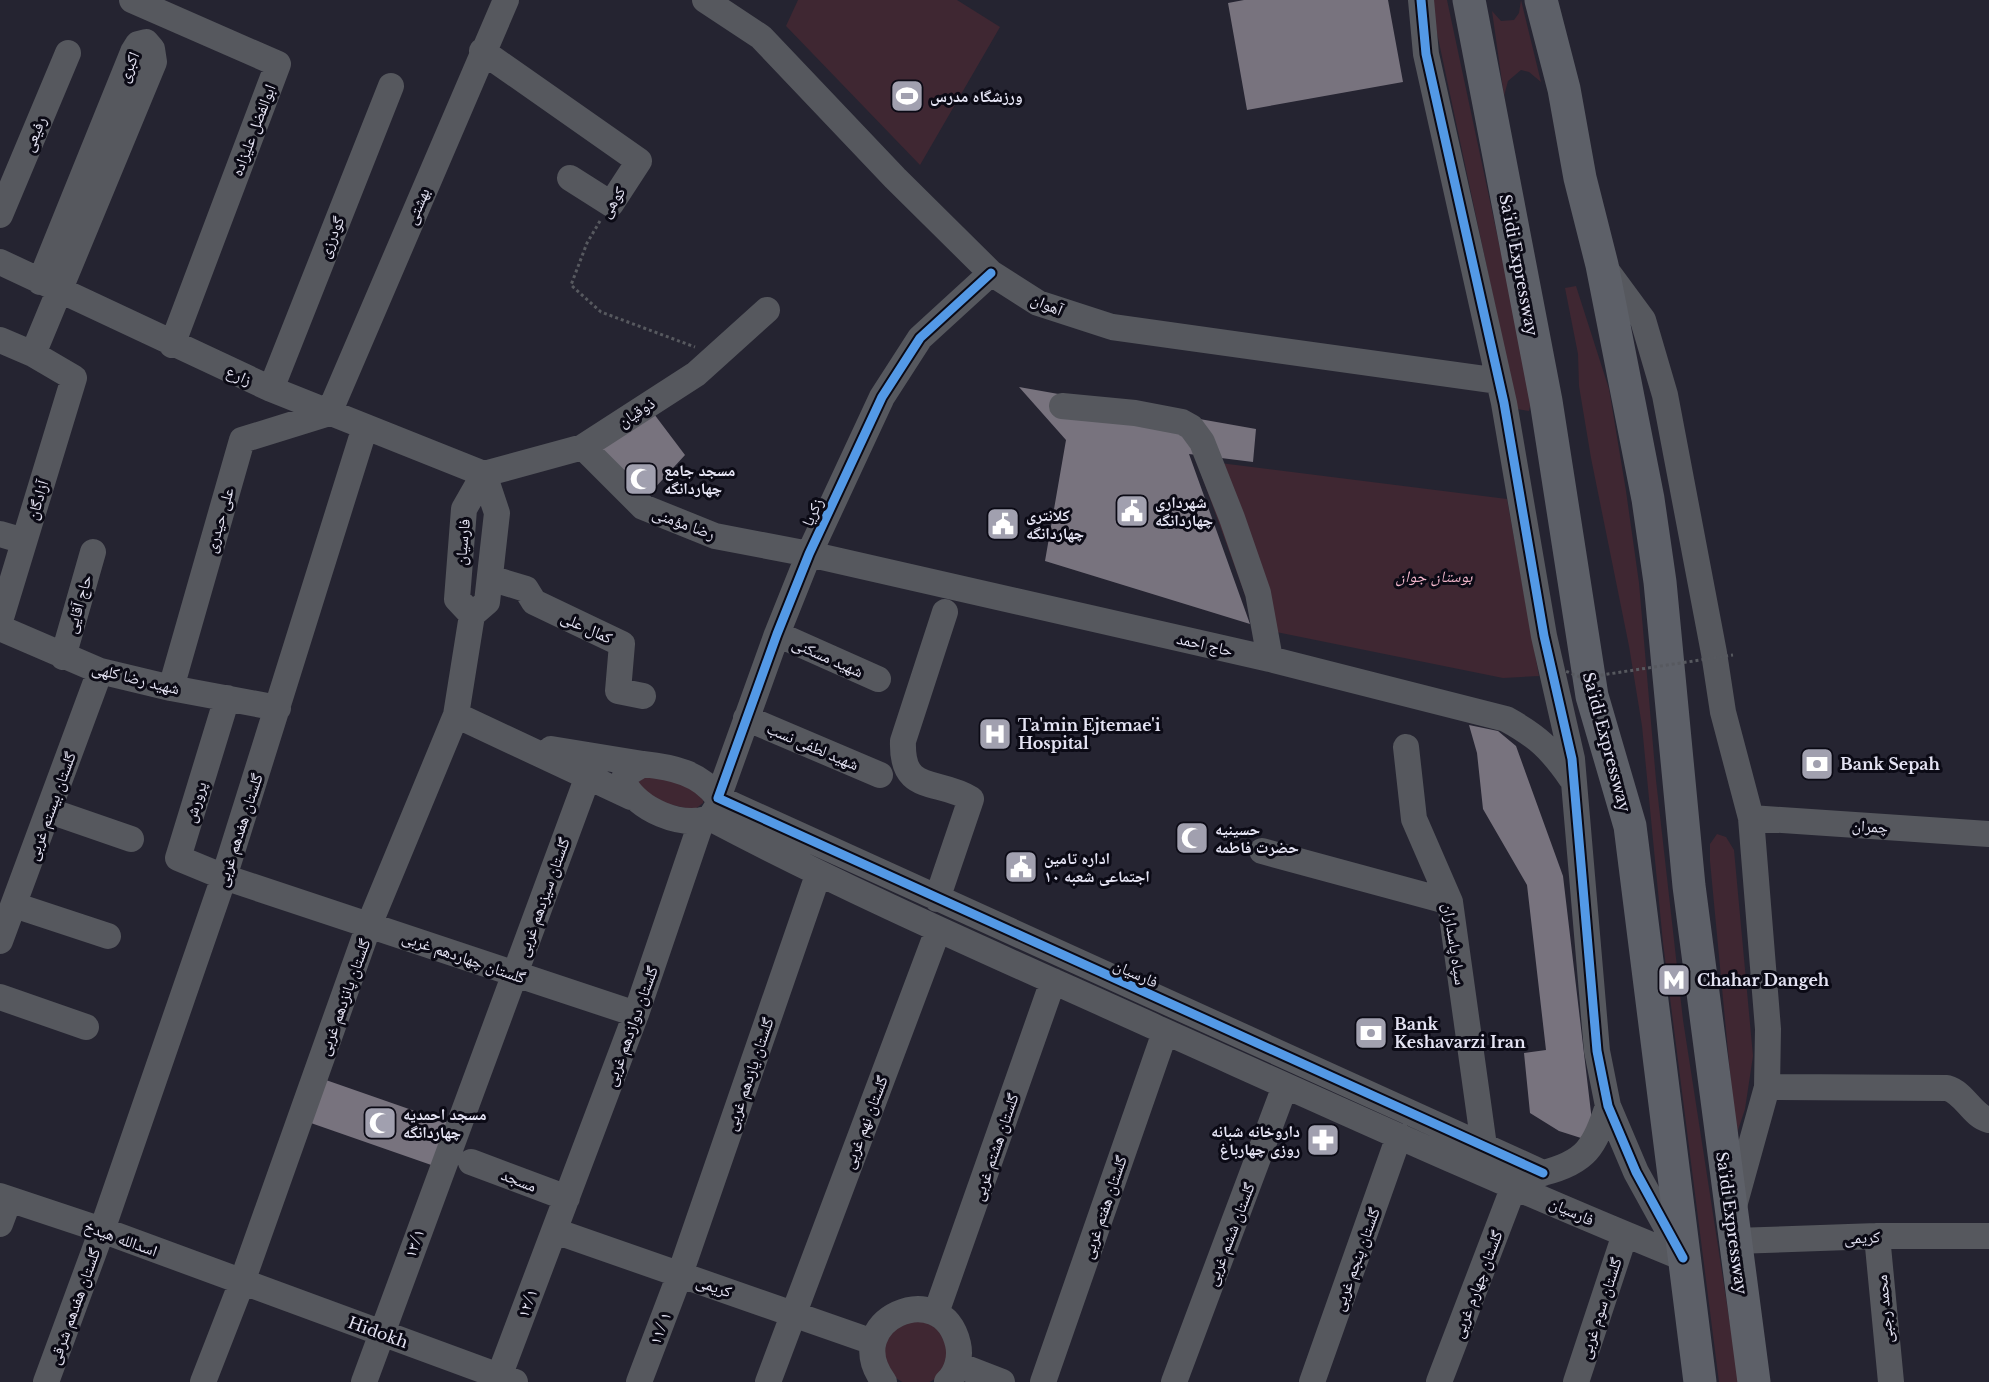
<svg xmlns="http://www.w3.org/2000/svg" width="1989" height="1382" font-family="'Libre Baskerville','Noto Naskh Arabic',serif">
<style>
.green{fill:#3f2732}
.building{fill:#78737e}
.lines{fill:none;stroke-linecap:round;stroke-linejoin:round}
.path{stroke:#57595f;stroke-width:3;stroke-dasharray:3 3;stroke-linecap:butt}
.minor{stroke:#56585e;stroke-width:26}
.highway{stroke:#5d6068;stroke-width:33}
.path-bridge{stroke:#57595f;stroke-width:3;stroke-dasharray:3 3;stroke-linecap:butt}
.cycleway-casing{stroke:#0b0a15;stroke-width:13}
.cycleway{stroke:#5399e6;stroke-width:9}
.labels{text-anchor:middle;stroke-width:6;stroke-linejoin:round;paint-order:stroke}
.street-label{font-size:16px;fill:#e4e3f3;stroke:#0b0a15}
.poi-label{font-size:16px;font-weight:bold;fill:#e4e3f3;stroke:#0b0a15;text-anchor:start}
.park-label{font-size:16px;font-style:italic;fill:#f4b8cd;stroke:#0b0a15}
</style>
<rect width="100%" height="100%" fill="#252431"/>
<!-- green -->
<path class="green" d="M798 0H957L1000 27 920 165 786 26Z
M1430 0H1447L1532 398 1529 411 1517 409Z
M1521 0 1541 82 1529 72 1521 70 1508 81 1504 96 1492 11 1501 21 1514 20 1519 13Z
M1576 286 1609 389 1626 491 1639 583 1656 780 1683 1020 1739 1382H1719L1663 943 1642 726 1629 646 1591 458 1579 386 1578 354 1565 288Z
M1196 460 1507 499 1539 676 1503 678 1257 628Z
M645 773 670 777 704 796 703 803 694 810 664 803 640 789 638 778Z
M1717 834 1726 837 1734 850 1753 1056 1745 1109 1736 1136 1710 861V844Z
M884 1353a32 32 0 1 1 64 0a32 32 0 1 1-64 0Z"/>
<!-- building -->
<path class="building" d="M1244 0H1388L1403 82 1247 110 1228 3Z
M1019 387 1256 429 1253 462 1189 454 1250 624 1045 561 1066 440Z
M651 410 685 455 641 503 592 448Z
M1469 725 1498 731 1516 746 1563 876 1592 1121 1581 1138 1559 1131 1530 1113 1524 1053 1546 1050 1527 885 1483 809 1477 753Z
M323 1079 452 1124 437 1167 308 1122Z"/>
<g class="lines">
<!-- path -->
<path class="path" d="M600 221 587 243 571 285 601 312 695 347"/>
<!-- minor -->
<path class="minor" d="M132 0 278 64 172 345
M705 0 761 37 895 178 991 273 1038 303 1112 327 1499 381
M1421 0 1426 54 1504 403 1544 636 1572 759 1597 1051 1608 1106 1636 1172 1680 1252
M482 51 639 161 611 204 570 178
M0 215 68 53
M0 262 271 389 484 474
M1604 267 1643 320 1665 395 1714 653 1723 712 1751 818 1768 1029 1767 1087 1734 1206
M991 273 920 338 882 397 809 554 777 634 718 798 1543 1173
M0 340 33 354 74 378 0 621
M33 354 154 62 152 49 146 42 138 44 133 52 40 282
M271 389 391 86
M1062 406 1135 413 1182 422 1191 427 1202 442 1232 518 1258 593 1270 659
M583 447 643 507 715 536 809 554 1270 659 1506 719C1537 736 1551 749 1571 778
M484 474 497 513 487 602 472 615 456 715 631 797
M484 474 583 447 696 374 767 310
M0 534 24 541
M490 578 526 589 534 602 622 644 618 691 643 696
M472 615 457 599 464 509 484 474
M0 628 100 671 171 688 278 708
M777 634 878 679
M63 657 93 552
M171 688 242 440 329 413 506 0
M227 698 178 858 224 877 636 1014
M746 718 880 775
M1406 747 1414 819 1450 902 1484 1146
M551 749 643 764
M643 764C672 767 701 773 718 798L717 807 710 818C680 828 639 810 624 783L625 775Z
M50 811 131 839
M710 818C856 895 1007 960 1157 1028 1331 1106 1506 1186 1683 1258
M1751 818 1989 834
M1262 851 1450 902
M937 899 971 799C937 778 901 795 903 741L945 612
M14 905 108 936
M0 941 100 671
M0 997 86 1027
M1767 1087 1947 1088C1965 1093 1972 1116 1989 1120
M471 1162 567 1198
M1543 1173C1587 1162 1594 1147 1608 1106
M0 1196 102 1230 515 1382
M0 1224 9 1200
M555 1231 873 1342
M1877 1236 1891 1382
M1734 1241 1877 1236H1989
M936 1313 1053 981
M958 1365 1002 1382
M46 1382 102 1230 224 877 365 427
M203 1382 242 1282 369 925 456 715
M364 1382 588 776
M497 1382 636 1014 702 820
M639 1382 680 1274 818 875
M768 1382 938 930
M884 1382C838 1320 942 1275 958 1344 961 1357 957 1373 947 1382
M1043 1382 1165 1032
M1174 1382 1285 1086
M1312 1382 1399 1136
M1439 1382 1514 1186
M1576 1382 1625 1234"/>
<!-- highway -->
<path class="highway" d="M1469 0 1546 401 1592 696 1630 826 1700 1382
M1541 0 1564 89 1580 178 1602 265 1648 499 1660 582 1689 886 1754 1382"/>
<!-- path-bridge -->
<path class="path-bridge" d="M1544 662 1582 678 1733 655"/>
<defs>
<path id="cycleway" d="M1421 0 1426 54 1504 403 1544 636 1572 759 1597 1051 1608 1106 1636 1172 1683 1258
M991 273 920 338 882 397 809 554 777 634 718 798 1543 1173"/>
</defs>
<!-- cycleway casing -->
<use href="#cycleway" class="cycleway-casing"/>
<!-- cycleway -->
<use href="#cycleway" class="cycleway"/>
</g>
<!-- icons -->
<defs>
<symbol id="stadium-square" viewBox="-11 -11 22 22"><rect x="-9" y="-9" width="18" height="18" rx="4" fill="#a1a0af" stroke="#0b0a15"/><path d="M0-5a6.5 5 0 1 0 0 10a6.5 5 0 1 0 0-10ZM-3.5-1.8h7v3.6h-7Z" fill="#fff"/></symbol>
<symbol id="mosque-square" viewBox="-11 -11 22 22"><rect x="-9" y="-9" width="18" height="18" rx="4" fill="#a1a0af" stroke="#0b0a15"/><path d="M3.5-4.9A6 6 0 1 0 3.5 4.9A5 5 0 1 1 3.5-4.9Z" fill="#fff"/></symbol>
<symbol id="civic-square" viewBox="-11 -11 22 22"><rect x="-9" y="-9" width="18" height="18" rx="4" fill="#a1a0af" stroke="#0b0a15"/><path d="M-.6-6.5H3V-4.5H.6V-3L4-1V1h2V6H-6V1h2V-1L-.6-3ZM-1.2 2.5V6h2.4V2.5Z" fill="#fff"/></symbol>
<symbol id="hospital-square" viewBox="-11 -11 22 22"><rect x="-9" y="-9" width="18" height="18" rx="4" fill="#a1a0af" stroke="#0b0a15"/><path d="M-5-5h3v3.5h4V-5h3V5h-3V1.5h-4V5h-3Z" fill="#fff"/></symbol>
<symbol id="bank-square" viewBox="-11 -11 22 22"><rect x="-9" y="-9" width="18" height="18" rx="4" fill="#a1a0af" stroke="#0b0a15"/><path d="M-6-4H6V4H-6ZM0-2.3a2.3 2.3 0 1 0 0 4.6a2.3 2.3 0 1 0 0-4.6Z" fill="#fff"/></symbol>
<symbol id="metro-square" viewBox="-11 -11 22 22"><rect x="-9" y="-9" width="18" height="18" rx="4" fill="#a1a0af" stroke="#0b0a15"/><path d="M-5.5 5V-5H-3L0 0L3-5H5.5V5H3V-.5L0 4L-3-.5V5Z" fill="#fff"/></symbol>
<symbol id="pharmacy-square" viewBox="-11 -11 22 22"><rect x="-9" y="-9" width="18" height="18" rx="4" fill="#a1a0af" stroke="#0b0a15"/><path d="M-2-6h4v4h4v4h-4v4h-4v-4h-4v-4h4Z" fill="#fff"/></symbol>
</defs>
<g fill-rule="evenodd">
<use href="#stadium-square" x="888" y="77" width="38" height="38"/>
<use href="#mosque-square" x="622" y="460" width="38" height="38"/>
<use href="#civic-square" x="1113" y="492" width="38" height="38"/>
<use href="#civic-square" x="984" y="505" width="38" height="38"/>
<use href="#hospital-square" x="976" y="715" width="38" height="38"/>
<use href="#bank-square" x="1798" y="745" width="38" height="38"/>
<use href="#mosque-square" x="1173" y="819" width="38" height="38"/>
<use href="#civic-square" x="1002" y="848" width="38" height="38"/>
<use href="#metro-square" x="1655" y="961" width="38" height="38"/>
<use href="#bank-square" x="1352" y="1014" width="38" height="38"/>
<use href="#mosque-square" x="361" y="1104" width="38" height="38"/>
<use href="#pharmacy-square" x="1304" y="1121" width="38" height="38"/>
</g>
<g class="labels">
<!-- street labels -->
<g class="street-label">
<text transform="translate(128 67) rotate(-67)" y="6">اکبری</text>
<text transform="translate(253 130) rotate(-69)" y="6">ابوالفضل علیزاده</text>
<text transform="translate(34 134) rotate(-67)" y="6">رفیعی</text>
<text transform="translate(612 202) rotate(-58)" y="6">کوهی</text>
<text transform="translate(417 206) rotate(-67)" y="6">بهشتی</text>
<text transform="translate(331 237) rotate(-68)" y="6">گودرزی</text>
<text transform="translate(1519 265) rotate(79)" y="6">Sa'idi Expressway</text>
<text transform="translate(1047 304) rotate(23)" y="6">آهوان</text>
<text transform="translate(239 375) rotate(24)" y="6">زارع</text>
<text transform="translate(636 412) rotate(-33)" y="6">ذوقیان</text>
<text transform="translate(37 500) rotate(-73)" y="6">آزادگان</text>
<text transform="translate(812 512) rotate(-65)" y="6">زکریا</text>
<text transform="translate(219 520) rotate(-74)" y="6">علی حیدری</text>
<text transform="translate(684 523) rotate(20)" y="6">رضا مؤمنی</text>
<text transform="translate(462 542) rotate(-85)" y="6">فارسیان</text>
<text transform="translate(78 604) rotate(-74)" y="6">حاج آقایی</text>
<text transform="translate(587 627) rotate(25)" y="6">کمال علی</text>
<text transform="translate(1205 644) rotate(13)" y="6">حاج احمد</text>
<text transform="translate(828 657) rotate(24)" y="6">شهید مسکنی</text>
<text transform="translate(136 678) rotate(14)" y="6">شهید رضا کلهی</text>
<text transform="translate(1607 742) rotate(75)" y="6">Sa'idi Expressway</text>
<text transform="translate(813 746) rotate(23)" y="6">شهید لطفی نسب</text>
<text transform="translate(195 802) rotate(-73)" y="6">پرورش</text>
<text transform="translate(51 806) rotate(-70)" y="6">گلستان بیستم غربی</text>
<text transform="translate(1870 826) rotate(4)" y="6">چمران</text>
<text transform="translate(239 830) rotate(-72)" y="6">گلستان هفدهم غربی</text>
<text transform="translate(543 897) rotate(-70)" y="6">گلستان سیزدهم غربی</text>
<text transform="translate(1455 944) rotate(81)" y="6">سپاه پاسداران</text>
<text transform="translate(464 957) rotate(19)" y="6">گلستان چهاردهم غربی</text>
<text transform="translate(1136 973) rotate(24)" y="6">فارسیان</text>
<text transform="translate(344 997) rotate(-70)" y="6">گلستان پانزدهم غربی</text>
<text transform="translate(631 1026) rotate(-70)" y="6">گلستان دوازدهم غربی</text>
<text transform="translate(749 1074) rotate(-71)" y="6">گلستان یازدهم غربی</text>
<text transform="translate(865 1122) rotate(-69)" y="6">گلستان نهم غربی</text>
<text transform="translate(995 1147) rotate(-71)" y="6">گلستان هشتم غربی</text>
<text transform="translate(519 1180) rotate(21)" y="6">مسجد</text>
<text transform="translate(1104 1207) rotate(-71)" y="6">گلستان هفتم غربی</text>
<text transform="translate(1572 1211) rotate(24)" y="6">فارسیان</text>
<text transform="translate(1732 1223) rotate(82)" y="6">Sa'idi Expressway</text>
<text transform="translate(1230 1234) rotate(-69)" y="6">گلستان ششم غربی</text>
<text transform="translate(1862 1237) rotate(-2)" y="6">کریمی</text>
<text transform="translate(121 1238) rotate(20)" y="6">اسدالله هیدخ</text>
<text transform="translate(414 1243) rotate(-70)" y="6">۱۳/۱</text>
<text transform="translate(1356 1259) rotate(-70)" y="6">گلستان پنجم غربی</text>
<text transform="translate(1477 1284) rotate(-69)" y="6">گلستان چهارم غربی</text>
<text transform="translate(714 1286) rotate(19)" y="6">کریمی</text>
<text transform="translate(527 1303) rotate(-69)" y="6">۱۲/۱</text>
<text transform="translate(74 1306) rotate(-70)" y="6">گلستان هفدهم شرقی</text>
<text transform="translate(1600 1308) rotate(-72)" y="6">گلستان سوم غربی</text>
<text transform="translate(1884 1309) rotate(-95)" y="6">محمد رجبی</text>
<text transform="translate(660 1328) rotate(-69)" y="6">۱۱/ ۱</text>
<text transform="translate(378 1332) rotate(20)" y="6">Hidokh</text>
</g>
<!-- poi labels -->
<g class="poi-label">
<text x="930" y="102">ورزشگاه مدرس</text>
<text x="664" y="476">مسجد جامع<tspan x="664" dy="18">چهاردانگه</tspan></text>
<text x="1155" y="508">شهرداری<tspan x="1155" dy="18">چهاردانگه</tspan></text>
<text x="1026" y="521">کلانتری<tspan x="1026" dy="18">چهاردانگه</tspan></text>
<text x="1018" y="731">Ta'min Ejtemae'i<tspan x="1018" dy="18">Hospital</tspan></text>
<text x="1840" y="770">Bank Sepah</text>
<text x="1215" y="835">حسینیه<tspan x="1215" dy="18">حضرت فاطمه</tspan></text>
<text x="1044" y="864">اداره تامین<tspan x="1044" dy="18">اجتماعی شعبه ۱۰</tspan></text>
<text x="1697" y="986">Chahar Dangeh</text>
<text x="1394" y="1030">Bank<tspan x="1394" dy="18">Keshavarzi Iran</tspan></text>
<text x="403" y="1120">مسجد احمدیه<tspan x="403" dy="18">چهاردانگه</tspan></text>
<text x="1300" y="1137" text-anchor="end">داروخانه شبانه<tspan x="1300" dy="18">روزی چهارباغ</tspan></text>
</g>
<!-- park labels -->
<g class="park-label">
<text x="1434" y="582">بوستان جوان</text>
</g>
</g>
</svg>
